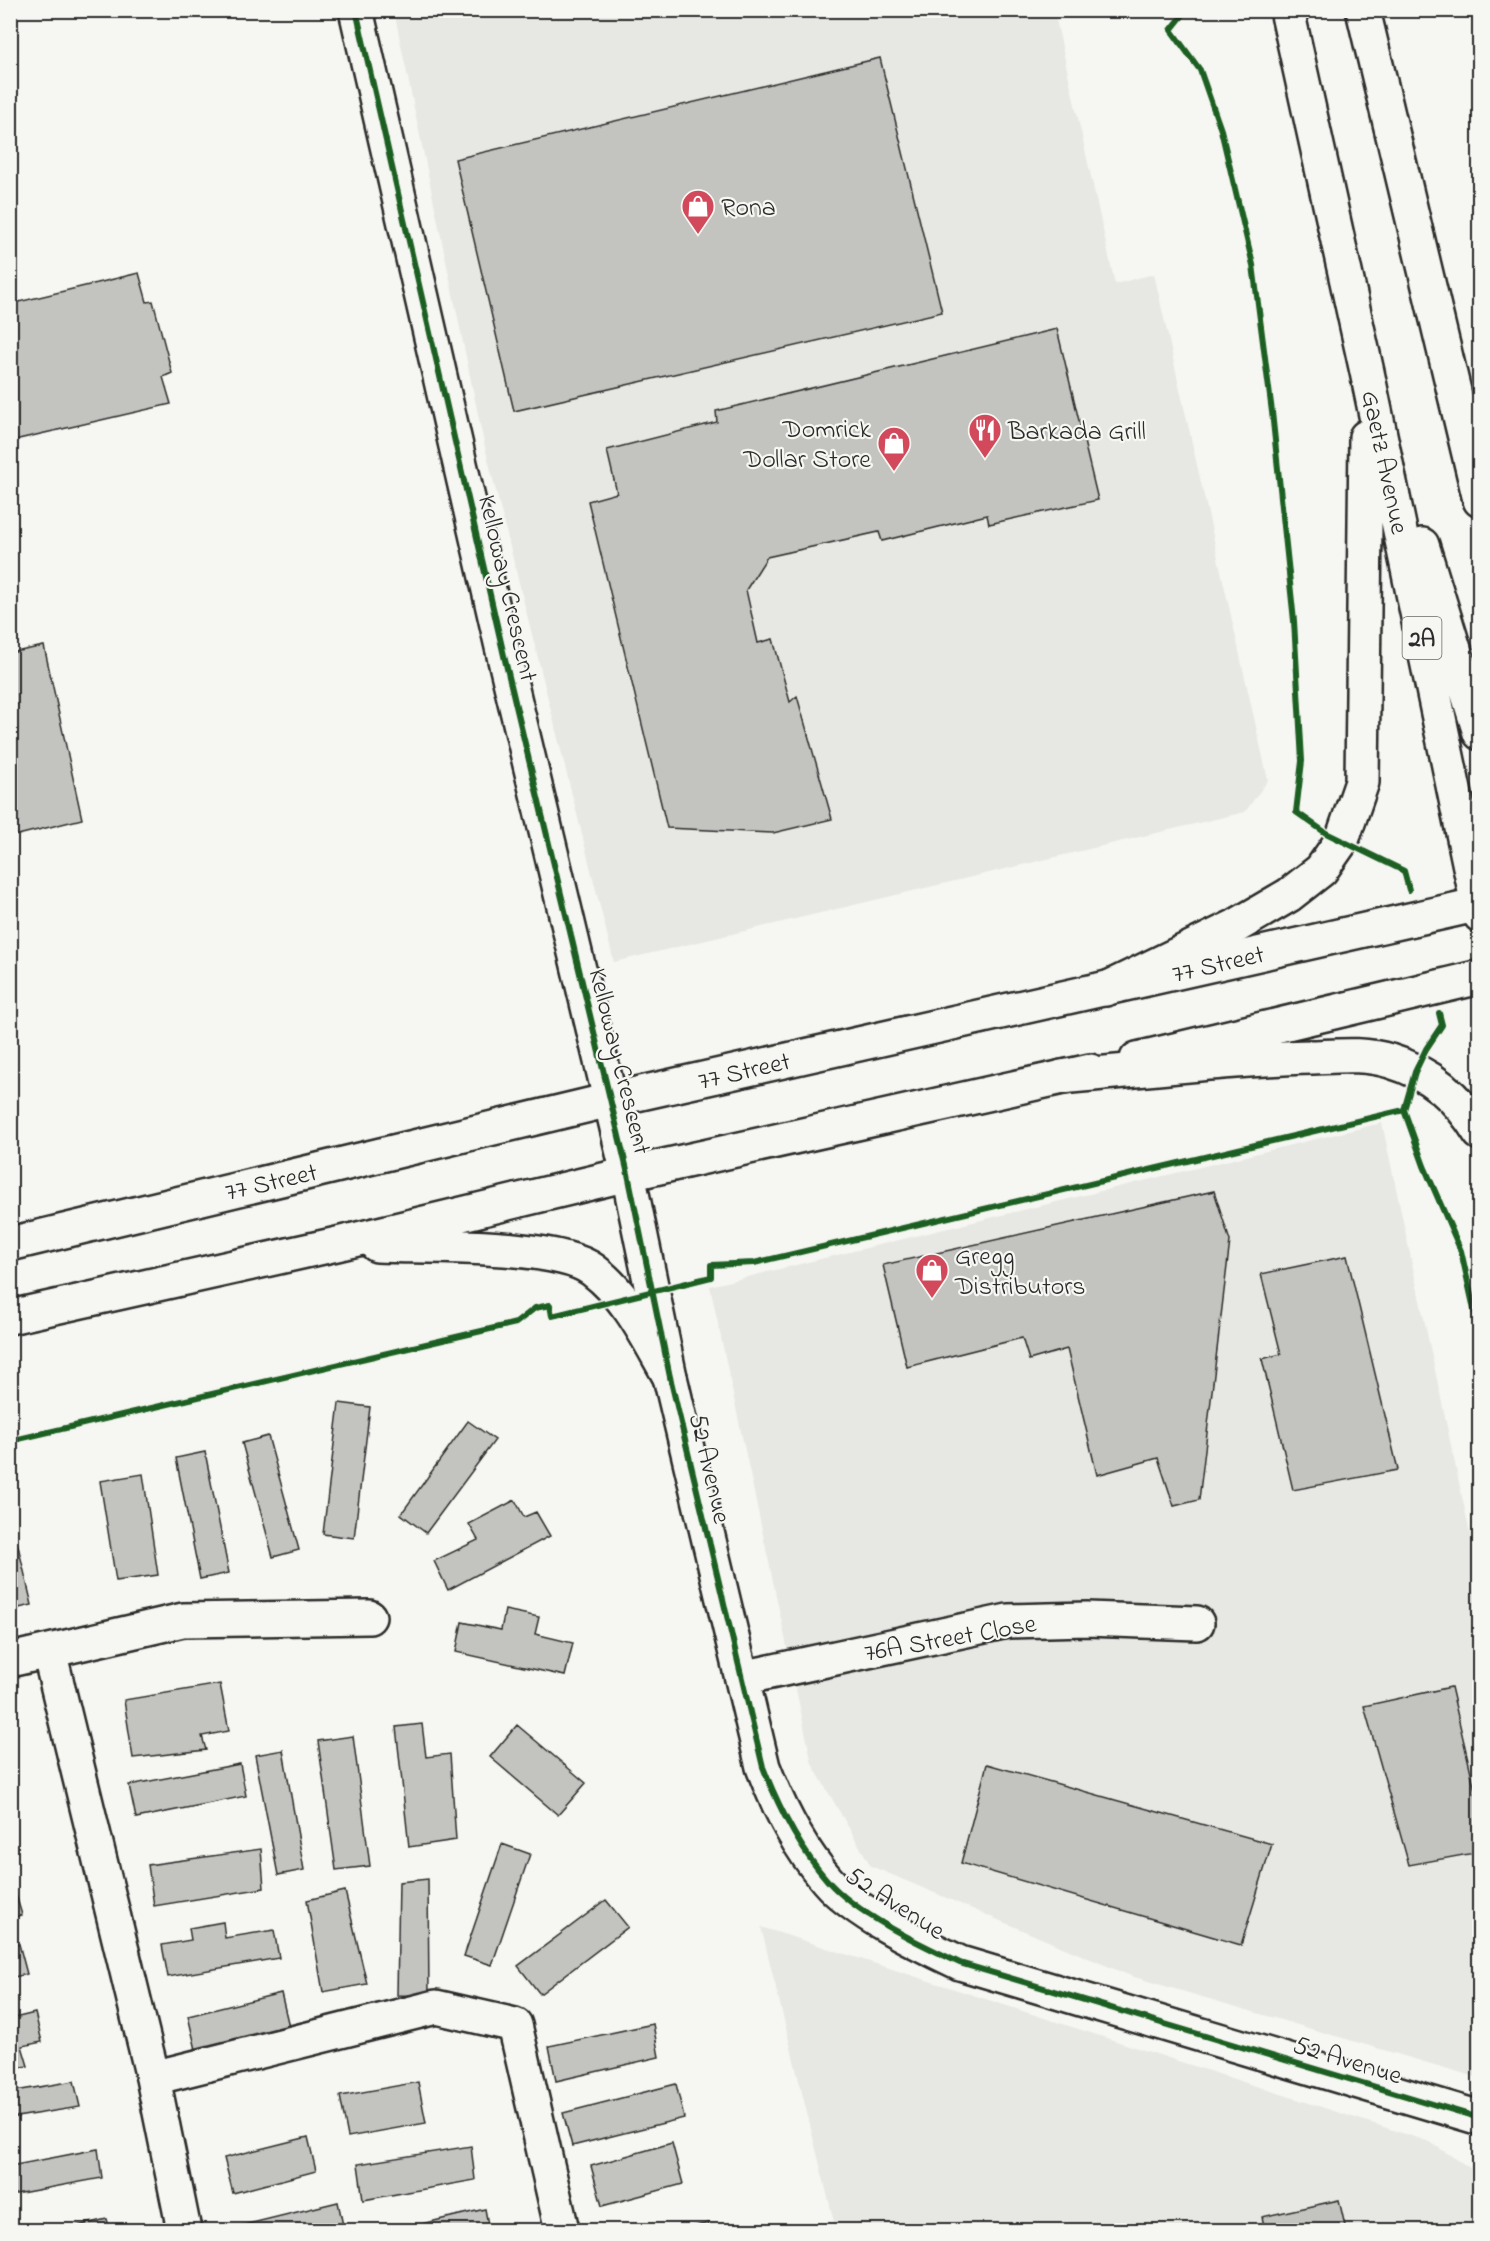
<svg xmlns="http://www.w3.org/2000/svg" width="1490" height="2241" font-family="'Indie Flower',sans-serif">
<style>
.built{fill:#e7e7e3}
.building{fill:#c3c3c0;stroke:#2b2b2b;stroke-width:1.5}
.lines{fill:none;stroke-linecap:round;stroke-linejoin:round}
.minor-casing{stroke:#2b2b2b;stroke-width:38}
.secondary-casing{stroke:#2b2b2b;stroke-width:38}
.primary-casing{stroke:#2b2b2b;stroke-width:38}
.minor{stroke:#f6f6f2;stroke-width:33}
.secondary{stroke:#f6f6f2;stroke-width:33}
.primary{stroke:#f6f6f2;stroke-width:33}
.cycleway-casing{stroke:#f6f6f2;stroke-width:10}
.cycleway{stroke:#1b5e20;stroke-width:6}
.labels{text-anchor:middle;stroke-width:4.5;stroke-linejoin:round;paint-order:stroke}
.shield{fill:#f6f6f2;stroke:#686867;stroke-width:1.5}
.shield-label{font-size:24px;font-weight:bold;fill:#2b2b2b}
.poi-label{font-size:26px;fill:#2b2b2b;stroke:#f6f6f2;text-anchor:start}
.street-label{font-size:26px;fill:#2b2b2b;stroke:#f6f6f2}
</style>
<rect width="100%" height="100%" fill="#f6f6f2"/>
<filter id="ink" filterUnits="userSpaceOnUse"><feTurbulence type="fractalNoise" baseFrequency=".0167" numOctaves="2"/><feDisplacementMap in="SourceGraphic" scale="12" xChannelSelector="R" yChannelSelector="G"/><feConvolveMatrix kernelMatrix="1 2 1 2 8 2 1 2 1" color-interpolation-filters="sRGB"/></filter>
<g filter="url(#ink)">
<!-- built -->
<path class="built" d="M394 11H1054L1115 284 1154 274 1268 780 1245 812 614 962 484 443Z
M1382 1123 1479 1576V2078L1131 1976 871 1866 812 1764 710 1286Z
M761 1927 1430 2142 1479 2174V2230H836Z"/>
<!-- building -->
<path class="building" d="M880 58 942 312 514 411 455 159Z
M139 273 147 302 153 301 172 373 163 377 171 404 10 441V304Z
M1057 329 1098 500 989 524 987 515 882 541 879 532 767 557 746 590 758 643 773 639 790 702 797 696 832 819 773 833 667 828 588 501 617 493 607 450 717 422 716 411Z
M44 646 82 819 10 837V653Z
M1214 1191 1230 1241 1199 1500 1174 1506 1158 1458 1097 1475 1067 1349 1029 1360 1022 1338 907 1367 883 1265Z
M1347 1256 1398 1470 1293 1490 1262 1359 1281 1354 1261 1274Z
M339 1403 370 1407 354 1538 323 1534Z
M468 1421 495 1440 426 1533 401 1514Z
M268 1436 299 1550 273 1557 242 1443Z
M205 1452 229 1573 200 1579 176 1458Z
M143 1474 158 1575 116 1581 100 1481Z
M515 1500 524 1517 536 1512 550 1536 448 1590 434 1561 478 1540 469 1524Z
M10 1512 32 1605 10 1610Z
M505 1610 539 1617 535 1634 573 1643 565 1676 456 1652 462 1622 501 1630Z
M220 1684 229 1731 202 1736 206 1750 133 1758 124 1700Z
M1451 1687 1480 1811V1833L1476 1834 1480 1852 1409 1865 1364 1706Z
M422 1724 426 1757 450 1754 456 1840 409 1847 396 1727Z
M517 1725 586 1783 558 1815 490 1757Z
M353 1736 370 1866 336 1870 318 1741Z
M283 1750 304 1870 278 1875 255 1755Z
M240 1764 246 1796 136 1818 129 1785Z
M987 1764 1272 1844 1241 1945 961 1863Z
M502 1844 530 1854 492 1965 464 1956Z
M261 1849 264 1888 154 1906 148 1865Z
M428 1879 429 1996 397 1995 399 1882Z
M13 1885 22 1915 10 1918V1886Z
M345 1891 367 1984 323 1992 307 1900Z
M606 1900 628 1927 540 1994 518 1966Z
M223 1922 225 1938 274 1930 279 1958 168 1977 162 1945 191 1940 189 1928Z
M19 1944 27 1974 10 1978V1946Z
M281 1993 291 2035 198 2058 188 2016Z
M35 2013 42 2042 22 2046 28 2066 10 2069V2019Z
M653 2024 659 2057 556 2081 549 2046Z
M74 2081 80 2107 10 2118V2092Z
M418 2082 426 2123 348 2137 340 2096Z
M676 2084 684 2118 572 2146 563 2113Z
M308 2137 316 2171 233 2193 224 2158Z
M672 2143 683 2184 602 2206 591 2166Z
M471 2146 475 2180 363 2200 358 2164Z
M98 2149 102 2178 10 2195V2166Z
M1339 2200 1346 2230H1265L1262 2217Z
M338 2202 344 2230H223Z
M485 2209 489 2230H396Z
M107 2219 110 2230H60Z
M708 2223 710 2230H680Z"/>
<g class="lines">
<defs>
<path id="minor" d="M356 10 505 660 628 1174 670 1377 763 1767C779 1808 798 1847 827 1880 856 1914 920 1944 960 1963L1480 2118
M49 1651 153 2078 184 2230
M10 1660 183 1620 369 1617
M742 1678 1008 1621 1087 1619 1197 1623
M153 2078 436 2007 515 2025 562 2230"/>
<path id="secondary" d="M1137 1059 1480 977
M10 1244 610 1100 1480 904
M377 1245C427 1247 557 1243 593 1270 629 1297 648 1339 670 1377
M10 1317 337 1244 628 1174 1090 1071"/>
<path id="primary" d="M1287 10 1367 372 1480 915
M1363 10 1480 500
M1422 545 1480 733
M1106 989 1236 926 1289 895 1321 870 1342 840 1362 782 1366 437
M1062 1077C1145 1070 1229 1059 1313 1057 1338 1056 1365 1053 1390 1061 1431 1073 1458 1097 1480 1133"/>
</defs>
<!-- minor casing -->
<use href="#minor" class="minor-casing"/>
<!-- secondary casing -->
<use href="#secondary" class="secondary-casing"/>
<!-- primary casing -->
<use href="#primary" class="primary-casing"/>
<!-- minor -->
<use href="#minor" class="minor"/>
<!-- secondary -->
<use href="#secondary" class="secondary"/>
<!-- primary -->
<use href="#primary" class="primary"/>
<defs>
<path id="cycleway" d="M356 10 505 660 628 1174 670 1377 763 1767C779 1808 798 1847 827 1880 856 1914 920 1944 960 1963L1480 2118
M1187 10 1171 30 1200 70 1221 130 1253 265 1272 412 1294 621 1302 761 1296 812 1326 833 1404 871 1409 890
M1439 1013 1442 1025 1426 1049 1415 1072 1404 1110 1424 1166 1461 1251 1480 1336
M10 1441 516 1323 535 1308 550 1305 552 1316 691 1282 711 1277V1265L754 1263 1404 1110"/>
</defs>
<!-- cycleway casing -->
<use href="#cycleway" class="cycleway-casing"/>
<!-- cycleway -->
<use href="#cycleway" class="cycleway"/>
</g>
</g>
<!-- icons -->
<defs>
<symbol id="shop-pin" viewBox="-11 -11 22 30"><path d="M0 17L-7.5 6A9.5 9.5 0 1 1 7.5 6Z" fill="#d1495b" stroke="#f6f6f2"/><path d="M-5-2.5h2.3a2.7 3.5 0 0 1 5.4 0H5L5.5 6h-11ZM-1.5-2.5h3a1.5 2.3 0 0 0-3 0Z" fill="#fff"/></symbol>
<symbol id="restaurant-pin" viewBox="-11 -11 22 30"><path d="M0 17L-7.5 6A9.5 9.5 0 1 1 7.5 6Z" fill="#d1495b" stroke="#f6f6f2"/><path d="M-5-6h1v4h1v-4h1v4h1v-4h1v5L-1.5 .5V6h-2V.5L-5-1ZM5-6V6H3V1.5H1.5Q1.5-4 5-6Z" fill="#fff"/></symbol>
</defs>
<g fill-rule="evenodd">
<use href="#shop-pin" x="679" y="187" width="38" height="52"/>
<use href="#restaurant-pin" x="966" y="411" width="38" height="52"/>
<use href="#shop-pin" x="875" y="424" width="38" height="52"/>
<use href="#shop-pin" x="913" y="1251" width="38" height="52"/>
</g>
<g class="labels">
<!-- shield labels -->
<rect class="shield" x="1402.5" y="617" width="39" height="42" rx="4.5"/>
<g class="shield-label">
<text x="1422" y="646">2A</text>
</g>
<!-- poi labels -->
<g class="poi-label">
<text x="721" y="215">Rona</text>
<text x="871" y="437" text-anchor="end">Domrick<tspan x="871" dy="30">Dollar Store</tspan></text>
<text x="1008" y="439">Barkada Grill</text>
<text x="955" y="1264">Gregg<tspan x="955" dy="30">Distributors</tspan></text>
</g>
<!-- street labels -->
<g class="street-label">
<text transform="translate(1386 462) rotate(78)" y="9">Gaetz Avenue</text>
<text transform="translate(509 588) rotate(77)" y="9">Kelloway Crescent</text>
<text transform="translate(1218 963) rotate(-13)" y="9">77 Street</text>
<text transform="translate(621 1061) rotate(76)" y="9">Kelloway Crescent</text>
<text transform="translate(744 1070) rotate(-13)" y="9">77 Street</text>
<text transform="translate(271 1181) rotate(-13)" y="9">77 Street</text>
<text transform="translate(711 1468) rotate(77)" y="9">52 Avenue</text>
<text transform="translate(950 1637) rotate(-10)" y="9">76A Street Close</text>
<text transform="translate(896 1902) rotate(33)" y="9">52 Avenue</text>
<text transform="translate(1348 2059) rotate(17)" y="9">52 Avenue</text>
</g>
</g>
<!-- margin -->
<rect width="1490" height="2241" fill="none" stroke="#f6f6f2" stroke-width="36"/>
<rect x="18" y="18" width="1454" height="2205" fill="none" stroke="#2b2b2b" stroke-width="2" filter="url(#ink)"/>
</svg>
